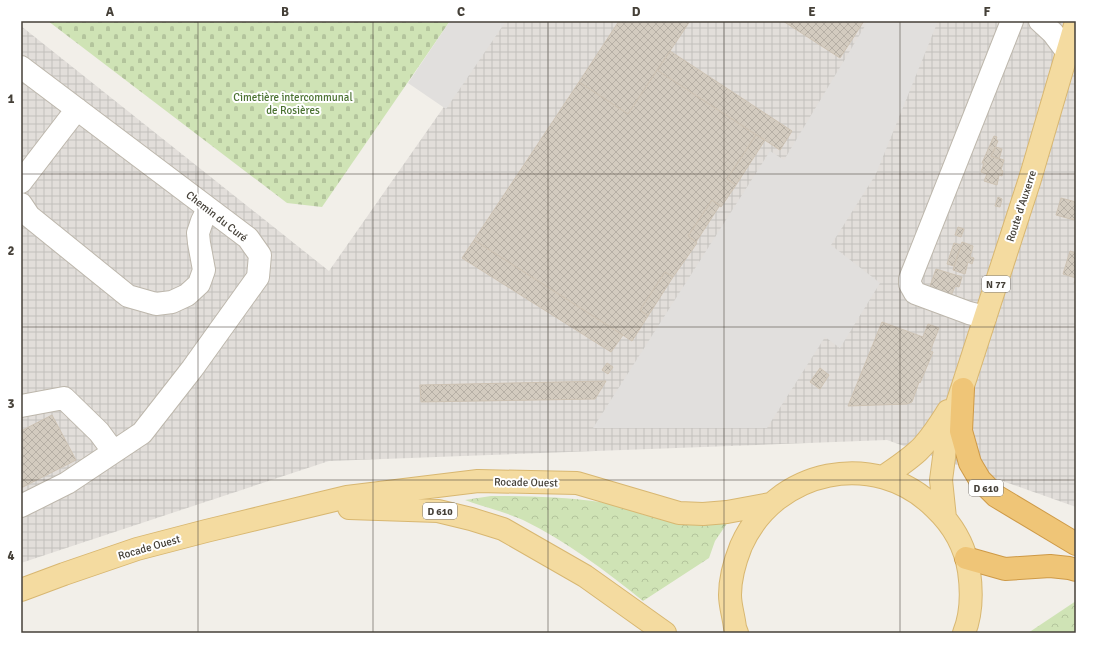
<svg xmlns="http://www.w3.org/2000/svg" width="1097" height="654" font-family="Signika,sans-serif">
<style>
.industrial{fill:url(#industrial-grid)}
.forest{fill:url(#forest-crowns)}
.cemetery{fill:url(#cemetery-stones)}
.parking{fill:#e1dfdd}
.building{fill:url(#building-cross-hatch);stroke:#cdc2b3}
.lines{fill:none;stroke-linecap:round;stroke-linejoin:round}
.minor-casing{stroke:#bdb7ac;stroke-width:24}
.major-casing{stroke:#d8b771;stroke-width:24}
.highway-casing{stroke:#ce9a47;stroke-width:24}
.minor{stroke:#fff;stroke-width:22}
.major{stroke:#f4dba0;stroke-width:22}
.highway{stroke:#efc577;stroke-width:22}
.grid{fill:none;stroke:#454038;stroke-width:1;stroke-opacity:0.55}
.labels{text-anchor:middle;stroke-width:4;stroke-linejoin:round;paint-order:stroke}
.shield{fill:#fff;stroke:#7d7974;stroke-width:1}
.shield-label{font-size:10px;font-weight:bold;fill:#454038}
.park-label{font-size:11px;fill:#4a7131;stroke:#fff}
.street-label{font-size:11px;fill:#454038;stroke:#fff}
.neatline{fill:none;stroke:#454038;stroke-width:1.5}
.grid-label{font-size:13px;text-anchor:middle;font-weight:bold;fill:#454038}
</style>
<defs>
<pattern id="industrial-grid" width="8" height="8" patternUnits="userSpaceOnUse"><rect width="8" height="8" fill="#e2deda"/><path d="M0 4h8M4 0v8" fill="none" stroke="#c3c0bc"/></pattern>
<pattern id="forest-crowns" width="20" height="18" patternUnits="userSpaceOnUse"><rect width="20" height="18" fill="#cfe3b5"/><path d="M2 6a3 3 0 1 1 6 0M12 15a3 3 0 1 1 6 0" fill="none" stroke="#b3c49c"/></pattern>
<pattern id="cemetery-stones" width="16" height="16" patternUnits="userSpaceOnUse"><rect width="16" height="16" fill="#cfe3b5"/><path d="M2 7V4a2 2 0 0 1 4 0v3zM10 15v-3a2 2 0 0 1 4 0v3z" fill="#b3c49c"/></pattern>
<pattern id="building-cross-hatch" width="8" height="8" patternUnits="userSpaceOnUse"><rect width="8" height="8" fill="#d3cbbf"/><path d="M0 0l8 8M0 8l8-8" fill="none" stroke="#b6afa5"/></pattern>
</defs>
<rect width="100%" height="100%" fill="#f2efe9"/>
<!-- industrial -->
<path class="industrial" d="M504 21H1076V507L887 440 329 461 21 563V26L329 271Z"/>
<!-- forest -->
<path class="forest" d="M491 496C527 496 564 497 600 502 611 504 622 508 632 511 663 521 695 529 728 522L715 541 709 558 643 601C606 571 566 541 523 520 505 512 484 507 465 500Z
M1076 601V633H1028Z"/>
<!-- cemetery -->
<path class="cemetery" d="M48 21H450L322 207 287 203Z"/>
<!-- parking -->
<path class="parking" d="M450 21H506L446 109 408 83Z
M868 21H938L876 174 831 245 880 283 840 348 825 337 767 428H593L770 151 784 160Z"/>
<!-- building -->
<path class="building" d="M619 21H690L628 114 579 82Z
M783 21H864L840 58Z
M670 51 792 131 780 150 657 70Z
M657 70 756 135 727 179 736 185 721 207 712 200 688 236 697 243 673 277 665 272 640 310 648 316 632 341 474 240 579 82 628 114Z
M756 135 765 140 736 185 727 179Z
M994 136 997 137 996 139 998 141 991 156 1004 160 1001 170 1003 171 1002 176 999 175 997 185 984 181 987 174 981 172 984 163H982Z
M996 147 1002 149 999 159 991 156Z
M998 197 1002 199 1000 207 995 206Z
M1061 198 1076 202V215L1074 220 1056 215Z
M712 200 720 205 696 242 688 236Z
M958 227 964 229 961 237 955 235Z
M474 240 623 335 611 352 462 258Z
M962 242 973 246 970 257 974 258 972 264 968 262 965 274 953 270Z
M954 243 961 245 954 266 947 264Z
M1070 251 1076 253V284L1074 283 1076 278 1063 274Z
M936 269 962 277 959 287 955 286 951 296 929 289Z
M665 272 673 277 648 316 640 310Z
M882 322 923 337 928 324 939 328 930 351 933 352 920 383 919 382 912 402 907 404 848 406Z
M607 363 613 367 608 374 602 370Z
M820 368 829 375 820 389 810 382Z
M606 381 595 399 421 402 420 385Z
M52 415 76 460 21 488V431Z"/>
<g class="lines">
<defs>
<path id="minor" d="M1040 21 1053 33 1068 53
M21 67 248 238 260 255 258 277 192 369 142 433 67 483 21 506
M21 182 77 109
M21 204 29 216 128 296 156 304 172 302 187 295 199 284 204 270 199 243 198 233 202 221 208 209
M985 317 969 313 915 293 910 284V279L1012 21
M21 406 64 398 99 432 113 451"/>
<path id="major" d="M883 477C895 469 907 461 918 451 930 440 939 425 948 411
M349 508 438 511 471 519 503 529 585 576 665 633
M945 518 941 480 947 435 1030 179 1076 22
M21 590 64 574 137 549 206 531 347 497 478 481 577 483 679 513 703 514 727 512 770 504
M737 633 735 628C734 617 730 606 730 595 730 578 735 561 741 546 775 469 875 448 935 508 953 525 965 546 969 571 972 592 972 613 964 633"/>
<path id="highway" d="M963 389 961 431 970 463 980 480 996 496 1076 544
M966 558 1005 569 1050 566 1069 568 1076 570"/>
</defs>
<!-- minor casing -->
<use href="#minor" class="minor-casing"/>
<!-- major casing -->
<use href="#major" class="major-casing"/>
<!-- highway casing -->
<use href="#highway" class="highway-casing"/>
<!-- minor -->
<use href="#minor" class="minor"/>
<!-- major -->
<use href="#major" class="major"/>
<!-- highway -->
<use href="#highway" class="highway"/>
</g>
<!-- grid -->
<path class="grid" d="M198 21V633M373 21V633M548 21V633M724 21V633M900 21V633M21 174H1076M21 327H1076M21 480H1076"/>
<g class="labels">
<!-- shield labels -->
<g class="shield">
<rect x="982" y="276" width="28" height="16" rx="3"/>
<rect x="969" y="480" width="34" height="16" rx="3"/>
<rect x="423" y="503" width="34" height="16" rx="3"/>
</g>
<g class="shield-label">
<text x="996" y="288">N 77</text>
<text x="986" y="492">D 610</text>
<text x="440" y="515">D 610</text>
</g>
<!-- park labels -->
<g class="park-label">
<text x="293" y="101">Cimetière intercommunal<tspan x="293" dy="13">de Rosières</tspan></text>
</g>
<!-- street labels -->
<g class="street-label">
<text transform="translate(1021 206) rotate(-72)" y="4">Route d'Auxerre</text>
<text transform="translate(217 216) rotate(38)" y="4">Chemin du Curé</text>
<text transform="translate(526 482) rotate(1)" y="4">Rocade Ouest</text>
<text transform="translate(149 547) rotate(-16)" y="4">Rocade Ouest</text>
</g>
</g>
<!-- border -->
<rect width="1097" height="654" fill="none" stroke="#ffffff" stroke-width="44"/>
<rect x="22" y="22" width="1053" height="610" class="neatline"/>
<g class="grid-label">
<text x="110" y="16">A</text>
<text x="285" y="16">B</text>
<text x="461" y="16">C</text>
<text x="636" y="16">D</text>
<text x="812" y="16">E</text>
<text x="987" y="16">F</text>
<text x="11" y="103">1</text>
<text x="11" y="255">2</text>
<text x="11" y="408">3</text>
<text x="11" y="560">4</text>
</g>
</svg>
